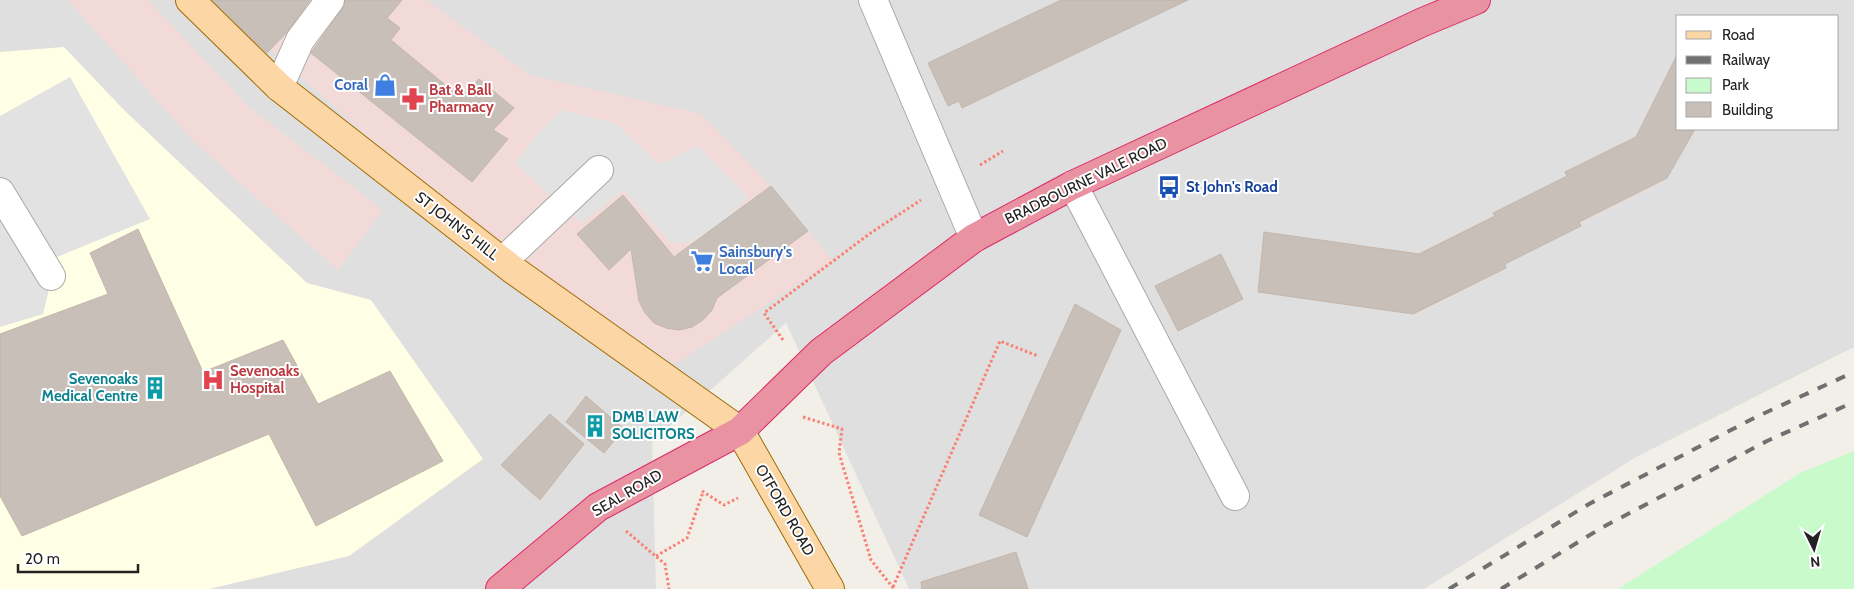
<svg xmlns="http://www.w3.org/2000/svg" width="1854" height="589" font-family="Cabin,sans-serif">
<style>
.residential{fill:#e0dfdf;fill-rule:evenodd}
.commercial{fill:#f2dad9}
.education{fill:#ffffe5}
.park{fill:#c8facc}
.parking{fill:#e2e2e2}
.building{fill:#c7bfb8;stroke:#c4b6ab}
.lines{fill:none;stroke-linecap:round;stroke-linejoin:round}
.minor-casing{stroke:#a9a9a9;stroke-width:30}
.major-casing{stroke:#a06b00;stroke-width:30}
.highway-casing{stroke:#dc2a67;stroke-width:30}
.path{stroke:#fa8072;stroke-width:3;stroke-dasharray:2.5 2.5;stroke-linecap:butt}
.minor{stroke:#fff;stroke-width:28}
.major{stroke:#fcd6a4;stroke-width:28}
.highway{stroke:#e892a2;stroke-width:28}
.rail{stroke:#707070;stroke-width:4;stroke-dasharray:10 10;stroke-linecap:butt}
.labels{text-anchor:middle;stroke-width:4;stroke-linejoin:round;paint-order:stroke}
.shop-label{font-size:15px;font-weight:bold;fill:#366cbe;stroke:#fff;text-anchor:end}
.health-label{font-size:15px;font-weight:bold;fill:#be3a42;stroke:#fff;text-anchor:start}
.street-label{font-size:15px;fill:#222;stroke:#fff}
.transit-label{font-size:15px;font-weight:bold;fill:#164399;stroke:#fff;text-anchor:start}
.culture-label{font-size:15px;font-weight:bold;fill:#0d838f;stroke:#fff;text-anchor:end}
</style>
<rect width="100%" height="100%" fill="#f2efe9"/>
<!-- residential -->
<path class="residential" d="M0 0H1854V347L1638 456 1424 589H909L786 323 652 442 656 589H0ZM1678 16H1838V129H1678Z"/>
<!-- commercial -->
<path class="commercial" d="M68 0H148L249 107 383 210 338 270 193 141Z
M217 0H426L530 75 701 114 771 186 833 261 675 364 454 216Z"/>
<!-- education -->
<path class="education" d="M64 47 124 110 307 283 371 300 483 459 349 556 209 589H0V52Z"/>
<!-- park -->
<path class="park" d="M1854 451V589H1618L1800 473Z"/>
<!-- parking -->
<path class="parking" d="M70 77 150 219 57 257 43 314 0 327V116Z
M561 110 615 123 659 164 697 145 749 198 701 243 670 242 624 190 581 223 515 163 539 132Z"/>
<!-- building -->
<path class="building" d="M212 0H310L287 32 267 53Z
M345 0H402L387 18 400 28 391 40 461 98 479 79 514 108 493 130 508 139 472 182 311 53 342 9Z
M1061 0H1188L962 108 959 101 948 106 928 63Z
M1678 53V129H1695L1667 178 1579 222 1581 226 1505 264 1506 268 1413 314 1258 292 1264 232 1419 254 1495 216 1493 213 1567 176 1565 172 1636 137Z
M771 186 808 231 717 298 712 310 703 320 692 327 679 330 666 328 654 323 645 313 639 301 631 249 609 270 577 234 623 195 674 257Z
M138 229 203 372 283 340 318 404 390 371 443 461 316 526 269 434 22 536 0 496V334L108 294 90 253Z
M1221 254 1243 299 1178 331 1155 286Z
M1075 304 1121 330 1027 537 979 515Z
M586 396 624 429 604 453 566 422Z
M550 414 584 444 540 500 501 465Z
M1016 552 1028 589H922L921 582Z"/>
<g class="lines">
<defs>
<path id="minor" d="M873 0 974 238
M279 87 300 40 330 0
M1073 185 1235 496
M0 192 51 276
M503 261 599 170"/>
<path id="major" d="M190 0 279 87 512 269 740 431 830 589"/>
<path id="highway" d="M500 589 598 507 740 431 821 352 974 238 1073 185 1423 22 1476 0"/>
</defs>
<!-- minor casing -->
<use href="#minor" class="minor-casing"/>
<!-- major casing -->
<use href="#major" class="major-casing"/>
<!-- highway casing -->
<use href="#highway" class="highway-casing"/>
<!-- path -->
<path class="path" d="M980 165 1003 151
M783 340 764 313 872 232 921 200
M803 417 842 429 839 453 871 560 894 589
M702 491 724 505 738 498
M626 531 665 564 669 589
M656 556 687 538 703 492
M893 587 1000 341 1038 356"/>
<!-- minor -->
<use href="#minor" class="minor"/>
<!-- major -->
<use href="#major" class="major"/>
<!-- highway -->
<use href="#highway" class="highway"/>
<!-- rail -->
<path class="rail" d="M1449 589 1589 504 1756 417 1854 372
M1501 589 1603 527 1767 441 1854 402"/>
</g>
<!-- icons -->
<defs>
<symbol id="shop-bare" viewBox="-9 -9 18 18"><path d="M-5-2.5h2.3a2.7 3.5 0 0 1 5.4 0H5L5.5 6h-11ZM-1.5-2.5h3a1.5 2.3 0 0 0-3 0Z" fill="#3f7fe0" stroke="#fff" stroke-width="2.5" paint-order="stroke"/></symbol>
<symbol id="pharmacy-bare" viewBox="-9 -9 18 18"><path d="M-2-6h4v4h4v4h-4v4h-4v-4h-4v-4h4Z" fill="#e0444e" stroke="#fff" stroke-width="2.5" paint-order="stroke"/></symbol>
<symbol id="bus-bare" viewBox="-9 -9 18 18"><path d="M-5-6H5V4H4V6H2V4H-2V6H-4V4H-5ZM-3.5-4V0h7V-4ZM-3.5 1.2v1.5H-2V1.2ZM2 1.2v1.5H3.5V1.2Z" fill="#1a4fb4" stroke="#fff" stroke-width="2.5" paint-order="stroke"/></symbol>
<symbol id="supermarket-bare" viewBox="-9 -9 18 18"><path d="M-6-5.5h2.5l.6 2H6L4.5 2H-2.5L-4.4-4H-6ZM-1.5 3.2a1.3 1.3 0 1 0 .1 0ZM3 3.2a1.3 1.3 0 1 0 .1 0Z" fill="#3f7fe0" stroke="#fff" stroke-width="2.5" paint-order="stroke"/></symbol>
<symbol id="hospital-bare" viewBox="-9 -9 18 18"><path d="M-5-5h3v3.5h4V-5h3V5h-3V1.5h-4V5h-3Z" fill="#e0444e" stroke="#fff" stroke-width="2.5" paint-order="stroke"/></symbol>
<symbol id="building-bare" viewBox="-9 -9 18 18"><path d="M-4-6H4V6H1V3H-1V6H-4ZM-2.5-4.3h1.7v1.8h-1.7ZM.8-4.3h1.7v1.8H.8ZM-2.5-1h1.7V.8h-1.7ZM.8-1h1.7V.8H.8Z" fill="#0f9aa8" stroke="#fff" stroke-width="2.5" paint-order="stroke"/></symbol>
</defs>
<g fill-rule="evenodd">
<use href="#shop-bare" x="369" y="69" width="32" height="32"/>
<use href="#pharmacy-bare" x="397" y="83" width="32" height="32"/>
<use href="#bus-bare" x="1153" y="171" width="32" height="32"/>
<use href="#supermarket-bare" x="686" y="245" width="32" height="32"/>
<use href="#hospital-bare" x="197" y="364" width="32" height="32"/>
<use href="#building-bare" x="139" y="372" width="32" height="32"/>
<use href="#building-bare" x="579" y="410" width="32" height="32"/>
</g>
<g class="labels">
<!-- shop labels -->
<g class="shop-label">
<text x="368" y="90">Coral</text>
<text x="719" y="257" text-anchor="start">Sainsbury's<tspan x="719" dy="17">Local</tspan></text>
</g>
<!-- health labels -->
<g class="health-label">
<text x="429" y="95">Bat &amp; Ball<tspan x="429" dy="17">Pharmacy</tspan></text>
<text x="230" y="376">Sevenoaks<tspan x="230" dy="17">Hospital</tspan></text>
</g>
<!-- street labels -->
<g class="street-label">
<text transform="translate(1086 181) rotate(-26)" y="5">BRADBOURNE VALE ROAD</text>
<text transform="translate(457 226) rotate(38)" y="5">ST JOHN'S HILL</text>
<text transform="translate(627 493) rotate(-30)" y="5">SEAL ROAD</text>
<text transform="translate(785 510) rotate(60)" y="5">OTFORD ROAD</text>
</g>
<!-- transit labels -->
<g class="transit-label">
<text x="1186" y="192">St John's Road</text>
</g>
<!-- culture labels -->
<g class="culture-label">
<text x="138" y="384">Sevenoaks<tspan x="138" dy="17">Medical Centre</tspan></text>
<text x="612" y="422" text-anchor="start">DMB LAW<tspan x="612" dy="17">SOLICITORS</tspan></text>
</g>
</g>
<!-- legend -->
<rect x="1676" y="15" width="162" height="115" fill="#ffffff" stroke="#a7a7a7"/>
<rect x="1686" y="31" width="25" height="8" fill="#fcd6a4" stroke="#a7a7a7"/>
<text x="1722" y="40" font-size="15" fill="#222222">Road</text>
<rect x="1686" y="56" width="25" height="8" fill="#707070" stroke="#a7a7a7"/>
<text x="1722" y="65" font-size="15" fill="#222222">Railway</text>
<rect x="1686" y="78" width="25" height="15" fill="#c8facc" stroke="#a7a7a7"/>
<text x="1722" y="90" font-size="15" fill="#222222">Park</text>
<rect x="1686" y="102" width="25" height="15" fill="#c7bfb8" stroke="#a7a7a7"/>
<text x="1722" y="115" font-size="15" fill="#222222">Building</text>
<!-- north arrow -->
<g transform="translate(1814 549) rotate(175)" stroke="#ffffff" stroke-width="4" paint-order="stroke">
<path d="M0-4L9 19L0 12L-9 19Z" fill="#222222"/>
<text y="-8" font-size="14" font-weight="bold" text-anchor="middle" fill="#222222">N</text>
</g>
<!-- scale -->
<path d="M18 564v8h120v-8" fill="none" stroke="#222222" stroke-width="2.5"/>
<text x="25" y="564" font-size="15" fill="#222222" stroke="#ffffff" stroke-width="4" paint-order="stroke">20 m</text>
</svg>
